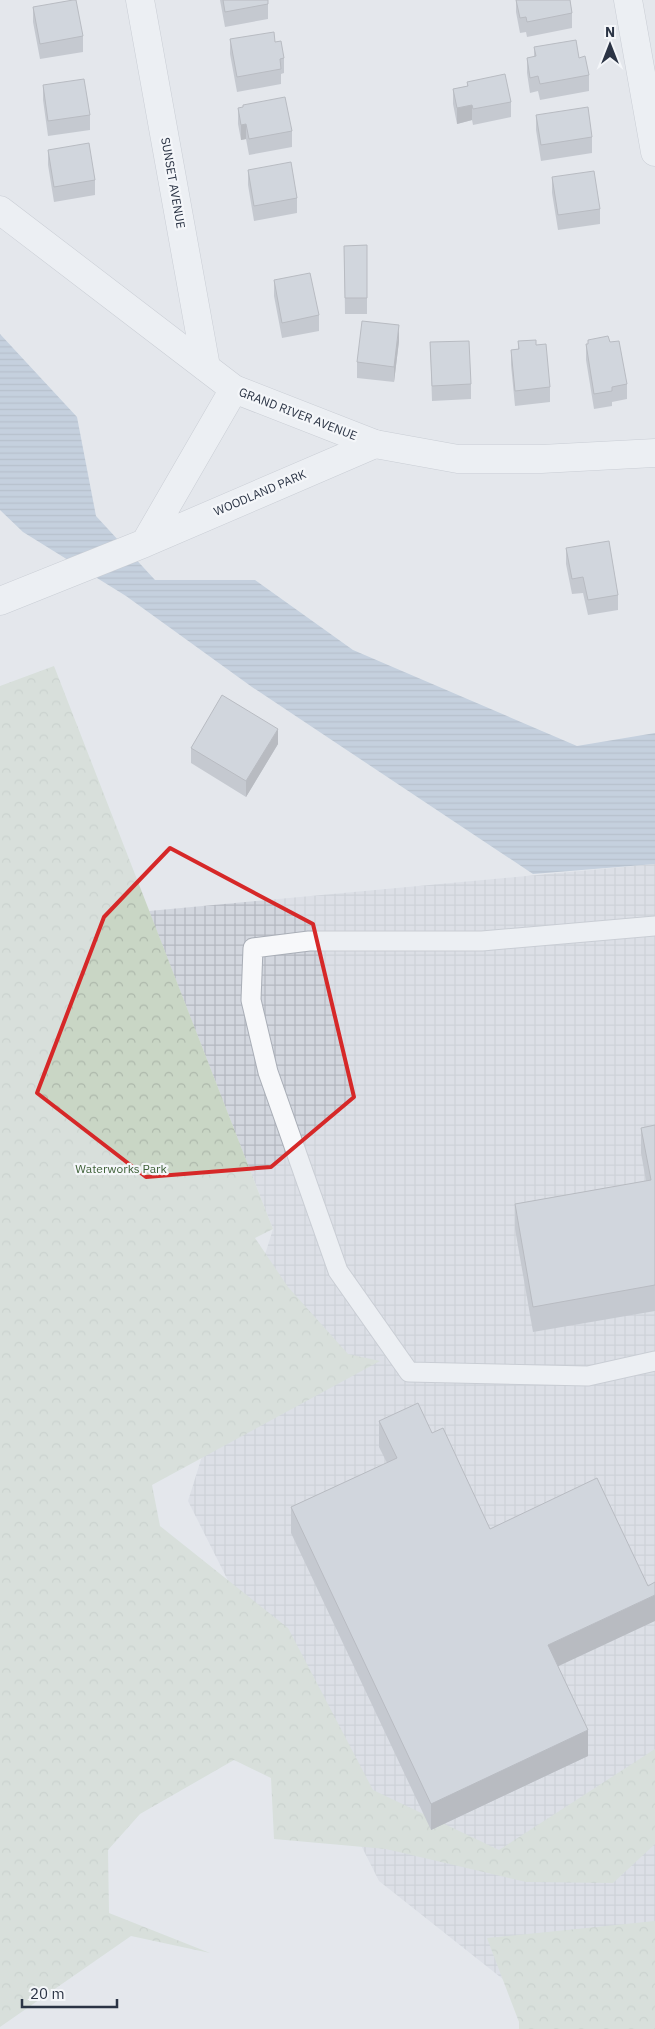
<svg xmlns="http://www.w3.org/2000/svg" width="655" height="2029" font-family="'IBM Plex Sans',sans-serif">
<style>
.industrial{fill:url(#industrial-grid)}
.forest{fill:url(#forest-crowns)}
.water{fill:url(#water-rules)}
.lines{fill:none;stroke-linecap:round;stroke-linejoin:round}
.service-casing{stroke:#a9aeb7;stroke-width:21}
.minor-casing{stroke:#a9aeb7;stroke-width:29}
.tertiary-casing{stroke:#a9aeb7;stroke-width:29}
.service{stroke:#f7f8fa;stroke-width:19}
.minor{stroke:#f7f8fa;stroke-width:28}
.tertiary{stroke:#f7f8fa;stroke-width:28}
.wall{fill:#a1a5ae}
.shaded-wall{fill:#83868d}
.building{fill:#bbc0ca;stroke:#83868d}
.marked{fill:none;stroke:#d62828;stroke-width:4;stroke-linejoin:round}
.labels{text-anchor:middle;stroke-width:4.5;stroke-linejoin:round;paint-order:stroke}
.street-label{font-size:12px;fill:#2b3445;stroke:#f4f6f9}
.park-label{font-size:12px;fill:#3f6138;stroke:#f4f6f9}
</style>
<defs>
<pattern id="industrial-grid" width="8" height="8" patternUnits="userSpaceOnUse" patternTransform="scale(1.25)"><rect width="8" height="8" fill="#d2d6de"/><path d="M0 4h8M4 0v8" fill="none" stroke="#b4b8c0"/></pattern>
<pattern id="forest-crowns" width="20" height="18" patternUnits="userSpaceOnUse" patternTransform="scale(1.25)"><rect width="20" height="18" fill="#c9d6c5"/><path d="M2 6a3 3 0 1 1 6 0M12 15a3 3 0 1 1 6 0" fill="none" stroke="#adb8ab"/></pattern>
<pattern id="water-rules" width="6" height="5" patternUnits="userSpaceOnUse" patternTransform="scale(1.25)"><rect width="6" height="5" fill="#9fb4cc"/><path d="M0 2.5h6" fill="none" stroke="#8293a7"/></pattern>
</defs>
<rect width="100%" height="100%" fill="#e4e7ec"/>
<!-- industrial -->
<path class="industrial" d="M655 864V2029H566L379 1881 188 1501 273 1229 149 911Z"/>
<!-- forest -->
<path class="forest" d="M54 666 273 1229 255 1238 288 1287 348 1354 380 1361 152 1485 160 1526 288 1628 373 1790 499 1850 655 1749V1844L613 1883 526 1882 386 1849 274 1839 271 1778 234 1760 140 1814 108 1850 109 1913 210 1953 131 1936 0 2027V686Z
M655 1921V2029H519V2022L487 1938Z"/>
<!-- water -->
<path class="water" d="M0 334 77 417 96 516 155 580H255L353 650 577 746 655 733V864L533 874 252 687 126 596 23 532 0 510Z"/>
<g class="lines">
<defs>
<path id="service" d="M655 926 482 941H309L253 948 251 1000 268 1072 338 1271 409 1372 588 1376 655 1361"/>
<path id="minor" d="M140 0 206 367
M628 0 655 152
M145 543 234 389
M0 601 145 543 375 444"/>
<path id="tertiary" d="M0 210 234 389 375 444 458 459H541L655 453"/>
</defs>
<!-- service casing -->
<use href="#service" class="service-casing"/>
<!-- minor casing -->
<use href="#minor" class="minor-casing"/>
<!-- tertiary casing -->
<use href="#tertiary" class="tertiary-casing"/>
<!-- service -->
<use href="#service" class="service"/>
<!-- minor -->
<use href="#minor" class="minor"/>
<!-- tertiary -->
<use href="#tertiary" class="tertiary"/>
</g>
<!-- wall -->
<path class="wall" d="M220 0H268V19L225 27Z
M516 0H570L572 13V28L527 37 526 32 520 33 516 12Z
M33 7 83 36V52L40 59 33 22Z
M230 39 275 42 284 58V73L281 74V84L237 92 230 54Z
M534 47 579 58 589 75V91L540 100 538 91 530 93 527 73V58L534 57Z
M467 82 511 102V117L473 125 472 120 457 124 453 104V89L467 86Z
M43 85 90 115V130L48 136 43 100Z
M238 108 292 131V147L249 155 246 139 241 140 238 124Z
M536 115 592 137V153L541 161 536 130Z
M48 150 95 180V195L54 202 48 165Z
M248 170 297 198V213L254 221 248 185Z
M552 177 600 209V224L558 230 552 193Z
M367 245V314H345L344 246Z
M274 280 319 315V331L282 338 274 296Z
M588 340 627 384V399L612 402V406L594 409 586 360V344H588Z
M399 341 394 382 357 378V362Z
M518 341 536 345 550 387V402L515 406 511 365V350L518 349Z
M430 342 471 384V399L432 401Z
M566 548 618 595V610L588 615 583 593 572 594 566 564Z
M278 744 246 797 191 763V748Z
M655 1125V1311L533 1332 515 1229V1204L646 1181 641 1153V1128Z
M379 1421 432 1433 490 1529 558 1666 588 1756 431 1830 291 1533V1507L387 1463 379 1447Z"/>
<!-- shaded-wall -->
<path class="shaded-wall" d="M472 105V120L457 124V108Z
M246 124V139L241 140V125Z
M399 325V341L394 382V367Z
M278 729V744L246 797V781Z
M655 1595V1621L548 1671V1645Z
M588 1730V1756L431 1830V1804Z"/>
<!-- building -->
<path class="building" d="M73 0H76L83 36 40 44 33 7Z
M223 0H268V4L225 12Z
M516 0H570L572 13 527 22 526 17 520 18Z
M274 32 275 42 281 41 284 58 280 59 281 69 237 77 230 39Z
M576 40 579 58 585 56 589 75 540 84 538 76 530 78 527 58 536 56 534 47Z
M505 74 511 102 473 109 472 105 457 108 453 89 468 86 467 82Z
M84 79 90 115 48 121 43 85Z
M285 97 292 131 249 139 246 124 241 125 238 108 243 107V105Z
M588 107 592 137 541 145 536 115Z
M89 143 95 180 54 187 48 150Z
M291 162 297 198 254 206 248 170Z
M594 171 600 209 558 215 552 177Z
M367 245V298H345L344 246Z
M310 273 319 315 282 323 274 280Z
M362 321 399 325 394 367 357 362Z
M608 336 610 342 619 341 627 384 612 387V391L594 394 586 344H588V340Z
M536 340V345L546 344 550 387 515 391 511 350 519 349 518 341Z
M469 341 471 384 432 386 430 342Z
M609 541 618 595 588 600 583 577 572 579 566 548Z
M222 695 278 729 246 781 191 748Z
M655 1125V1285L533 1307 515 1204 651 1180 641 1128Z
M418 1403 432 1433 443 1428 490 1529 597 1478 648 1586 655 1582V1595L548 1645 588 1730 431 1804 291 1507 397 1458 379 1421Z"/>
<!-- marked area -->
<path d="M0 0H655V2029H0ZM170 848 313 924 354 1097 271 1167 146 1177 37 1093 104 917Z" fill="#e4e7ec" fill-opacity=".55" fill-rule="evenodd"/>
<path class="marked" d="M170 848 313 924 354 1097 271 1167 146 1177 37 1093 104 917Z"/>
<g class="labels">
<!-- street labels -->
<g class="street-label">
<text transform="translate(173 183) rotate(80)" y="4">SUNSET AVENUE</text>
<text transform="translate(298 414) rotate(21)" y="4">GRAND RIVER AVENUE</text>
<text transform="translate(260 493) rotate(-23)" y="4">WOODLAND PARK</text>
</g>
<!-- park labels -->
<g class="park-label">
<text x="121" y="1173">Waterworks Park</text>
</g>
</g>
<!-- north arrow -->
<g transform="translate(610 45)" stroke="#f4f6f9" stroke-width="4" paint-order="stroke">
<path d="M0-4L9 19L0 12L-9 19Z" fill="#2b3445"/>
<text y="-8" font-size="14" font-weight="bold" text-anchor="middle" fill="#2b3445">N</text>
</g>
<!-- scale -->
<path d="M22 1999v8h95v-8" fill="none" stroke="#2b3445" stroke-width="2.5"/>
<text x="30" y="1999" font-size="15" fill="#2b3445" stroke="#f4f6f9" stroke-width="4" paint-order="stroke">20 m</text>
</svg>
